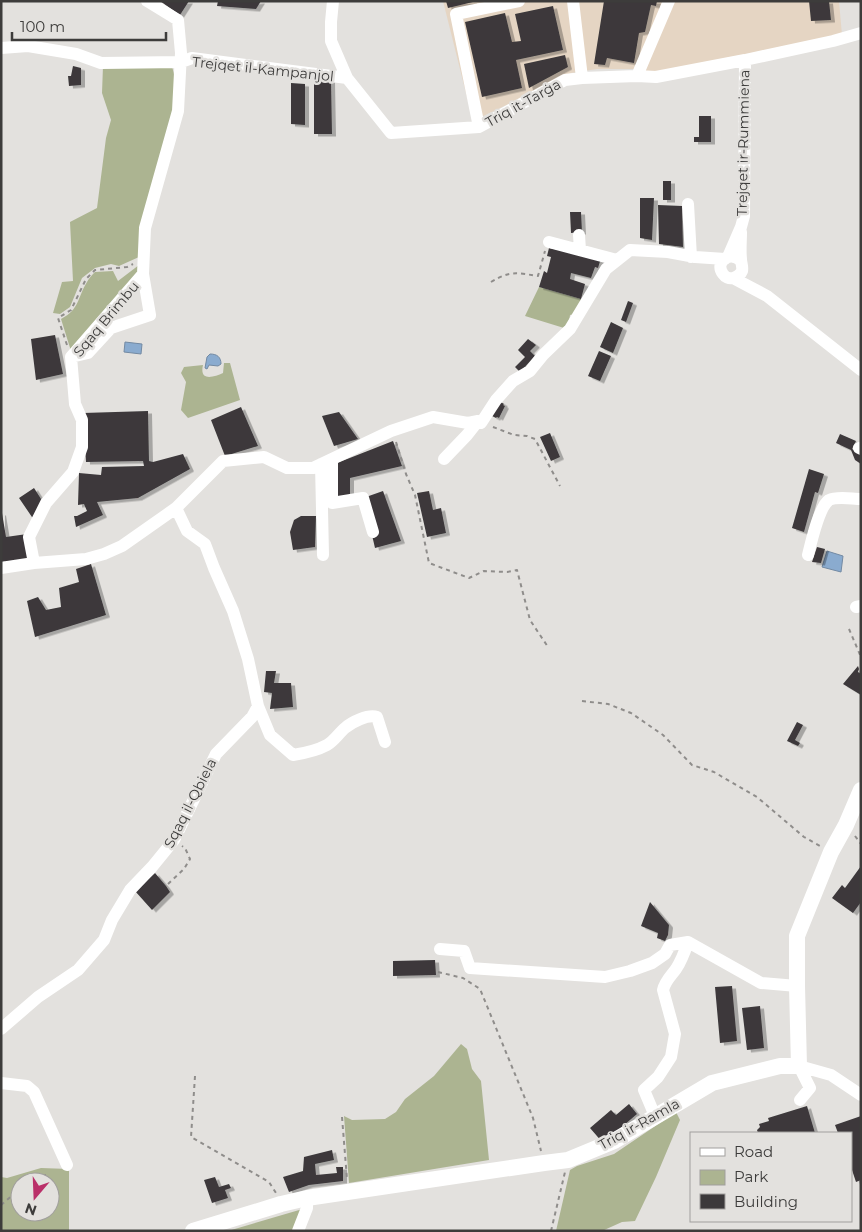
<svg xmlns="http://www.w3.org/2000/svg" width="862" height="1232" font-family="Montserrat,sans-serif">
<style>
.industrial{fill:#e5d5c3}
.green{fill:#acb491;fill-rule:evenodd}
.water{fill:#8aabcf;stroke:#738aa3}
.building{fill:#3c393b;filter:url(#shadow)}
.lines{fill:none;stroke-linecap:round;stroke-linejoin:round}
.path{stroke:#8f8d8b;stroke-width:2;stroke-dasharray:4 4;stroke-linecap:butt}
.minor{stroke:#fff;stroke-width:12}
.major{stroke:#fff;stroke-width:16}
.labels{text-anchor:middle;stroke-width:5;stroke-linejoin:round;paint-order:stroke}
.street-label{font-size:14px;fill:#3d3c3b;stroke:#e3e1de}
</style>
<defs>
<filter id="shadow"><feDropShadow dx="4" dy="2.5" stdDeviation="0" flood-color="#0004"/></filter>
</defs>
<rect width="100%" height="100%" fill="#e3e1de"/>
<!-- industrial -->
<path class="industrial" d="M443 1H666L634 69H597L571 73 529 97H523L473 121Z
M672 1H839L842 35 655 72H645Z"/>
<!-- green -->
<path class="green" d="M103 66H172L177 87 175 114 139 257 119 266 111 264 95 268 82 278 70 307 60 314 53 313 62 282 73 281 70 222 97 208 106 138 111 120 102 93Z
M139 265 141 268 71 351 61 319C80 309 77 298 87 282 89 278 92 275 95 272L113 271 118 281Z
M539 287 581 299 585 301 575 314 570 315 569 322 564 328 525 316Z
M224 363H230L240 400 188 418 181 410 186 382 181 373 184 367 203 365C199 382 214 377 223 373Z
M461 1044 467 1049 472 1069 481 1081 489 1160 349 1183 344 1116 352 1120 385 1119 396 1112 405 1099 434 1076Z
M676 1112 680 1120 656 1177 635 1221 622 1222 602 1231H556L570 1170 577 1166 614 1154Z
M41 1168 69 1169V1231H1V1177L7 1178ZM20 1182H50V1212H20Z
M306 1208 296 1231H228Z"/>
<!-- water -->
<path class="water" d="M125 342 142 344 141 354 124 352Z
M210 354C217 354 221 357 221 364L218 366 209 365 207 369 205 368 207 357Z
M827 551 843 556 841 572 822 567Z"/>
<!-- building -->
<path class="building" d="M160 1H189L180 15Z
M218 1 250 2 261 1 256 9 217 6Z
M446 1H473V2L448 8Z
M604 1H657L656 6 651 5 645 32 639 33 634 63 607 58 605 65 594 64Z
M809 1H829L831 20 811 21Z
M553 6 563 50 516 60 522 88 482 97 465 22 505 13 512 42 521 41 515 14Z
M565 55 568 67 529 88 524 64Z
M73 66 81 68V85L69 86 68 76H71Z
M314 80H331L332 134H314Z
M291 83 305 84V125L291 124Z
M699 116H711V142H694V137H699Z
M663 181H671V200H663Z
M640 198H654L652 240 640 238Z
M658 205 682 206 683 247 659 244Z
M570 212H581L582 232 571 233Z
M549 248 601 258 598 268 595 267 591 278 571 273 570 279 585 284 581 299 539 287 544 271 547 273 551 257 547 256Z
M628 301 633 303 626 322 621 320Z
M611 322 623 328 613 353 600 347Z
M55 335 63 374 36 380 31 339Z
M528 339 536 345 530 351 535 356 520 372 515 367 525 357 518 350Z
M599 351 611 356 600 381 588 376Z
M499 401 504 404 503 405 505 406 499 418 497 417 496 418 492 416Z
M241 407 258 446 225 456 211 420Z
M148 411 149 461 153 462 183 454 190 469 138 498 97 502 103 515 76 527 74 516H77L87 511 84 504 78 505 79 473 101 475 102 467 144 466 143 461 86 462 83 413Z
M339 412 358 439 334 446 322 416Z
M550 433 560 457 551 461 540 437Z
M840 434 856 441 852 449 861 454V464L855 460 851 450 836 443Z
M393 441 402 466 350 478V495L337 497V463Z
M809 469 824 474 818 493 815 492 804 532 792 528Z
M34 488 43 502 34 520 19 498Z
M383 491 401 541 375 548 372 535 366 497Z
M429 491 433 510 441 508 446 533 427 537 417 493Z
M1 513H2L6 537 27 534 29 560 1 562Z
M301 516H316L315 547 293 550 290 532 294 520Z
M817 547 825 549 821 563 812 562Z
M91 564 106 615 35 637 27 601 38 597 46 610 61 607 59 588 79 582 76 569Z
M858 666 859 669 858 672 861 674V695L843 684Z
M266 671H276L274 683H291L293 707 270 709 272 693 264 692Z
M797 722 803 725 795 740 800 743 798 746 787 741Z
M861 866V902L853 913 832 898 842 885 845 888Z
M155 873 166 886 170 892 152 910 135 891Z
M650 902 669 925 668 935 665 941 657 938 658 933 641 926Z
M435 960 436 975 393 976V961Z
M732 986 737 1041 720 1043 715 987Z
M760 1006 764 1048 747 1050 742 1008Z
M629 1104 637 1114 603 1143 590 1128 611 1110 616 1115Z
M807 1106 815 1133H758L757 1130 760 1127 759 1124 769 1121 768 1118Z
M861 1116V1180L856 1182 851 1167V1133H838L835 1125Z
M332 1150 334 1160 315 1164 316 1175 337 1173 336 1167H343V1181L309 1185 289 1192 283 1177 303 1171 304 1157Z
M215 1177 219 1187 229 1184 231 1188 225 1190 228 1198 212 1203 204 1180Z"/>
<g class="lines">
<!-- path -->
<path class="path" d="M491 282C511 270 517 273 538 276L545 251
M67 345 58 318 71 310 86 279 95 270 127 267 133 264
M493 427 514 435 527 436 535 439 560 486
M396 442 406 474 415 495 429 563 469 578 484 571 507 572 517 570 530 620 548 647
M849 629 861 657
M582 701 608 704 631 713 663 735 692 765 714 772 757 797 804 837 820 846
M855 836 861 844
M168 884 184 869 190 859 185 848 182 846
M438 972 463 978 480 989 533 1118 541 1151
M195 1076 191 1137 269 1182 276 1193
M342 1117 347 1179
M28 1182 46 1175
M1 1205 20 1189
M551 1231 565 1172"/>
<!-- minor -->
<path class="minor" d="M333 1 331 22V41L347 78 391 133 479 127 565 80 582 78 637 76 656 77 745 60 833 41 861 33
M573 1 582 78
M1 48 28 46 76 54 101 63 181 62 192 58 347 78
M637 76 669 1
M479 127 456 14 519 1
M688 204 691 257
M579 235 580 250
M549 242 617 260
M728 257 741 227 744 216 745 60
M741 261C730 250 714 262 723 274 725 277 729 279 733 278 737 277 741 274 742 271 743 267 741 263 741 259 740 250 741 241 741 232
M733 278 767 296 861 370
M71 357 88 353 111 328 150 315 143 274
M859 448 861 449
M332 459V503L363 498 373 532
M444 459 467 435 478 421
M321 464 323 555
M176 508 187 531 205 544 214 568 233 611 248 659 258 706 270 735 293 755C306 753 316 751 327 745 334 741 339 733 345 728 352 722 368 714 377 717L385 742
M808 555C811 543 819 507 829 500 837 496 852 499 861 499
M34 563 29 537 46 503 73 472 82 447V420L75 404 71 357 143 274 145 228 178 111 181 53 178 20 147 1
M1 568 34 563 86 559 104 554 122 546 176 508 223 461 264 457 287 468H313L391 431 433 417 468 423 478 421 481 423 496 400 513 381 530 371 543 355 570 329 606 269 630 250 668 252 695 257 725 259
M856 607 861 606
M440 949 464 951 470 968 605 977 630 971 652 963 665 954 670 945 688 942 761 983 797 986
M1 1029 38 997 78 970 104 940 112 920 130 890 152 867 174 840 216 754 252 717 258 706
M799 1066 831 1075 861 1095
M799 1066 810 1088 800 1100
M1 1083 27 1086 34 1092 67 1165
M655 1116 644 1090 658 1077 671 1057 675 1034 663 990C665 981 671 976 676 969 682 960 685 951 688 942
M298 1231 307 1208V1198"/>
<!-- major -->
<path class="major" d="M193 1231 281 1204 307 1198 544 1163 568 1160 614 1141 712 1083 780 1066H799L797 986V936L831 852 846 825 861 790"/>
</g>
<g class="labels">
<!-- street labels -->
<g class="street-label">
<text transform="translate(263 69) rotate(6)" y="5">Trejqet il-Kampanjol</text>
<text transform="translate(523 103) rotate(-29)" y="5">Triq it-Tarġa</text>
<text transform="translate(743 143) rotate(-89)" y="5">Trejqet ir-Rummiena</text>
<text transform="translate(106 319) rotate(-50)" y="5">Sqaq Brimbu</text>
<text transform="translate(190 803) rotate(-63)" y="5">Sqaq il-Qbiela</text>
<text transform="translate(639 1124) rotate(-29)" y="5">Triq ir-Ramla</text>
</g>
</g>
<!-- border -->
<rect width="862" height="1232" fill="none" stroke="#3d3c3b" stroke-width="5"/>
<!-- legend -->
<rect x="690" y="1132" width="162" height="90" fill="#e3e1de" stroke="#a19f9d"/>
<rect x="700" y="1148" width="25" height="8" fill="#ffffff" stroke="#a19f9d"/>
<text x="734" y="1157" font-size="15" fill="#3d3c3b">Road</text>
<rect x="700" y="1170" width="25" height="15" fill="#acb491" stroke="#a19f9d"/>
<text x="734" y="1182" font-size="15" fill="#3d3c3b">Park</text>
<rect x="700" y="1194" width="25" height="15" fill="#3c393b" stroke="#a19f9d"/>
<text x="734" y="1207" font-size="15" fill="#3d3c3b">Building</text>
<!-- north arrow -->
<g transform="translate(35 1197) rotate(199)"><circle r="24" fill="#e3e1de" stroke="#a19f9d"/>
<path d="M0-4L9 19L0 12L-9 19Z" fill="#ba3069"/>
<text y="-8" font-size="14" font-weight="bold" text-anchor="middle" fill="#3d3c3b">N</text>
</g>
<!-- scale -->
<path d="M12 32v8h154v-8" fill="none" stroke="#3d3c3b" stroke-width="2.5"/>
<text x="20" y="32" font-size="15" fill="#3d3c3b" stroke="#e3e1de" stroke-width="4" paint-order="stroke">100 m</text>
</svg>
